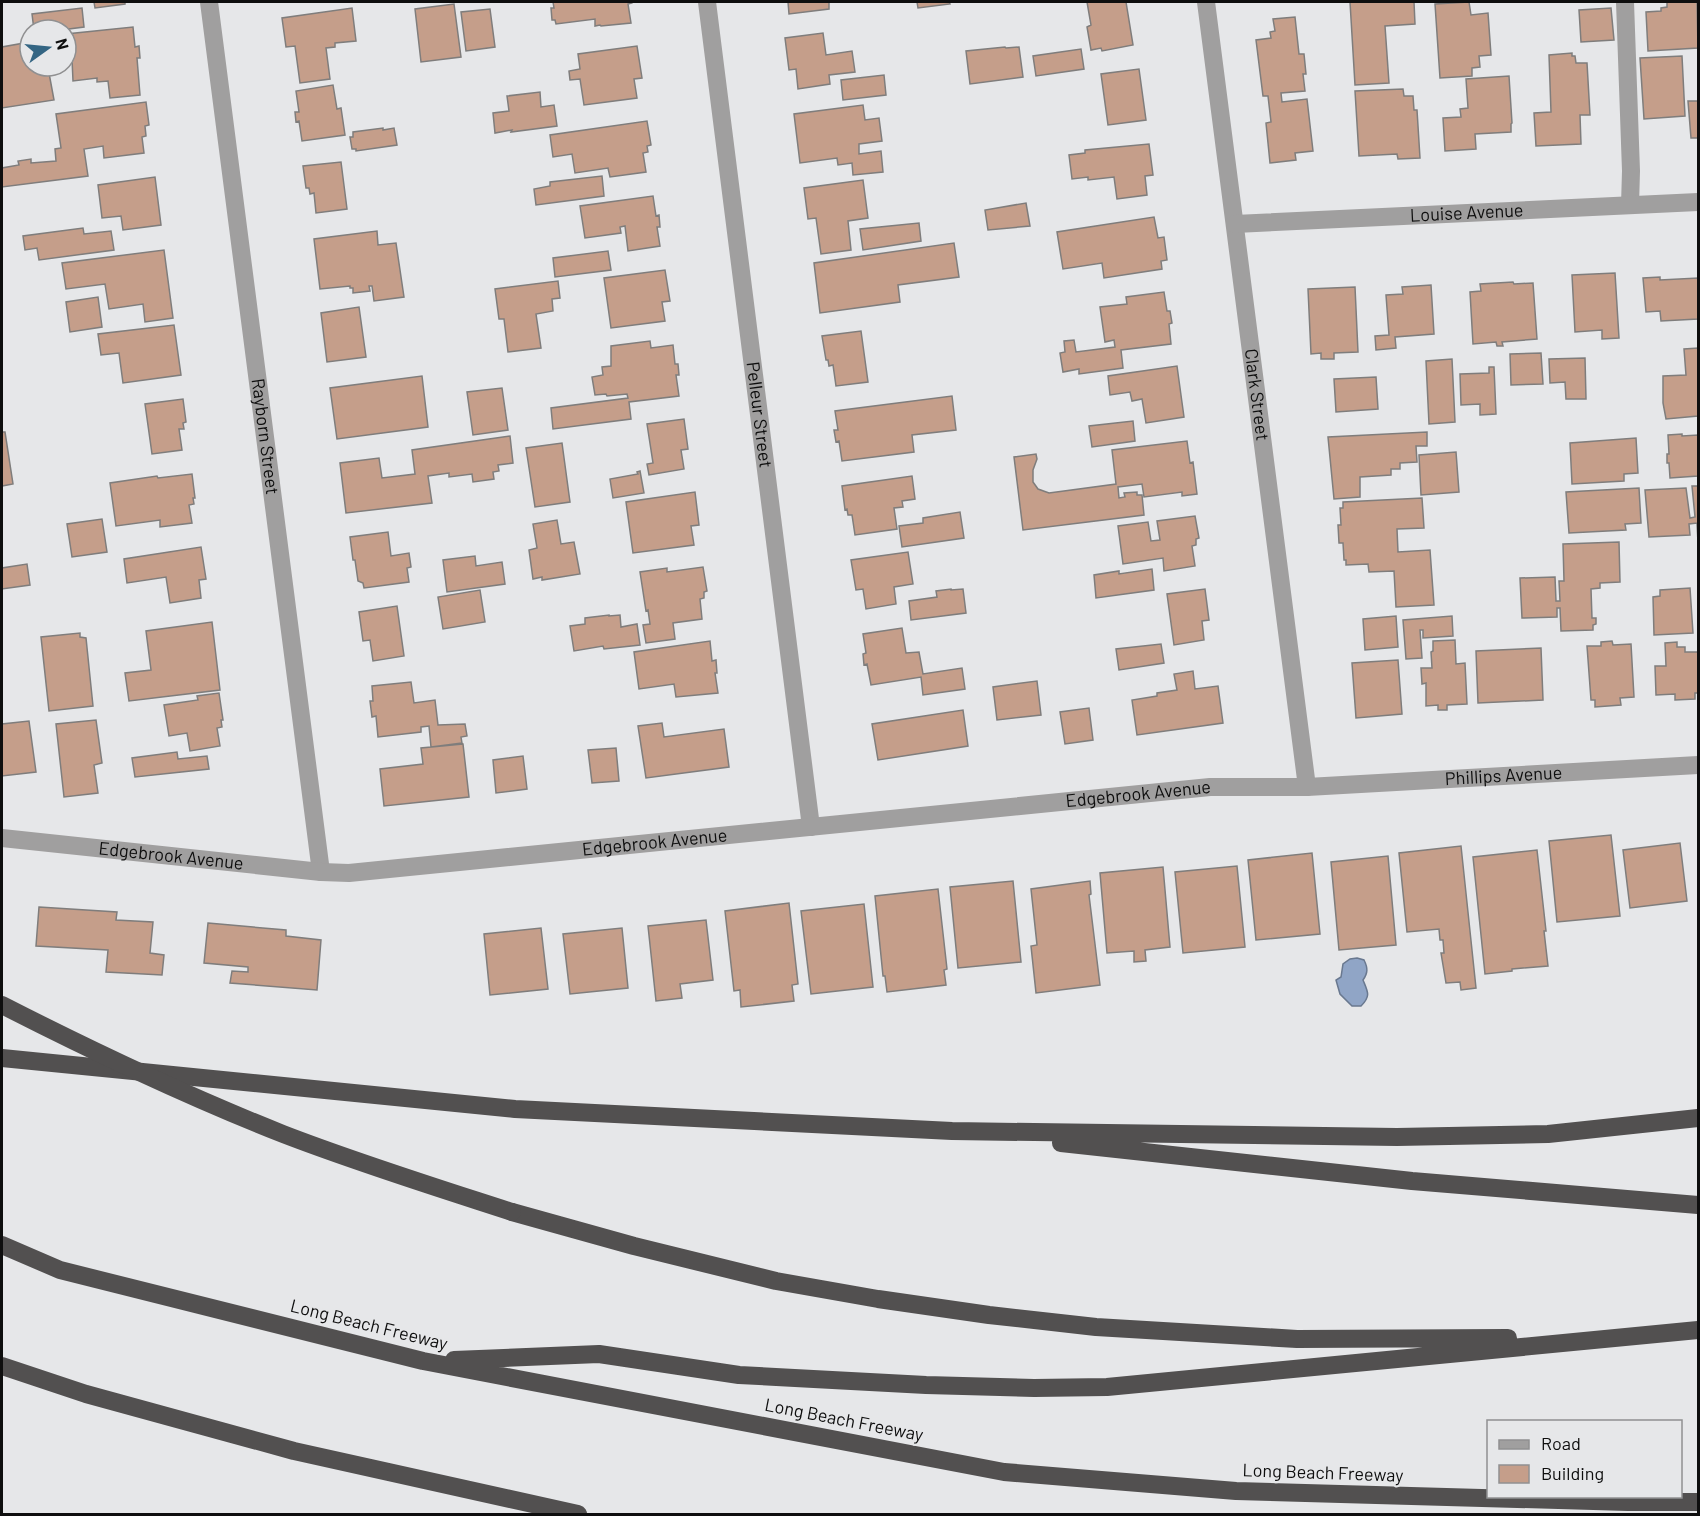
<svg xmlns="http://www.w3.org/2000/svg" width="1700" height="1516" font-family="Barlow,sans-serif">
<style>
.water{fill:#90a5c6;stroke:#69788f;stroke-width:1.5}
.building{fill:#c59e8a;stroke:#7f7d7c;stroke-width:1.5}
.lines{fill:none;stroke-linecap:round;stroke-linejoin:round}
.minor{stroke:#a09f9f;stroke-width:18}
.highway{stroke:#525050;stroke-width:18}
.highway-bridge{stroke:#525050;stroke-width:18}
.labels{text-anchor:middle;stroke-width:4.5;stroke-linejoin:round;paint-order:stroke}
.street-label{font-size:18px;fill:#0e0e0e;stroke:#e6e7e9}
</style>
<rect width="100%" height="100%" fill="#e6e7e9"/>
<!-- water -->
<path class="water" d="M1357 958 1364 960C1368 968 1368 973 1363 980 1368 992 1371 996 1361 1006H1352L1340 994 1336 980 1341 977 1343 964 1350 959Z"/>
<!-- building -->
<path class="building" d="M94 2H125V4L95 8Z
M553 2H632V3L628 4 631 23 601 26 600 25 595 26V19L556 24 555 20H552L551 8H554Z
M788 2H829V9L789 14Z
M917 2H949L950 4 918 8Z
M1087 2H1126L1133 45 1102 51 1101 48 1091 50 1087 27 1091 25Z
M1350 2H1414L1415 24 1385 26 1389 83 1355 85Z
M1469 2 1471 15 1488 13 1491 55 1479 56 1480 67 1472 68V76L1440 78 1435 4Z
M1667 2H1697L1698 48 1648 51 1646 12 1661 11V8L1667 7Z
M454 4 461 57 421 62 415 9Z
M82 8 84 27 61 30H34L32 14Z
M352 8 356 41 335 43V47L326 48 330 79 300 83 295 46 286 47 282 18Z
M1611 8 1614 40 1581 42 1579 10Z
M490 9 495 47 466 51 461 12Z
M1295 17 1299 54H1304L1306 74H1303L1305 91 1281 93 1282 102 1307 99 1313 151 1295 153 1296 160 1270 163 1266 123 1271 122 1268 96H1263L1256 40 1271 38 1270 32 1275 31 1273 19Z
M133 27 135 47 139 46 140 58H137L140 95 110 98 108 81 97 82V78L73 81 72 59 66 60V34Z
M823 33 826 55 852 51 855 72 829 75 830 84 798 89 796 69 789 70 785 38Z
M30 42V66H54L55 72 49 73 54 100 2 108V47Z
M637 46 642 78 634 79 637 98 584 105 580 79 570 80 569 71 580 69 578 54Z
M1005 47 1006 48 1019 47 1023 77 970 84 966 51Z
M1081 49 1084 69 1036 76 1033 56Z
M1572 53V56H1575L1576 63H1587L1590 115H1580L1581 144 1536 146 1534 113 1551 112 1549 55Z
M1682 56 1685 116 1644 119 1640 58Z
M1139 69 1146 120 1108 125 1101 74Z
M884 75 886 95 843 100 841 80Z
M1509 76 1512 123 1511 124V132L1475 134 1476 149 1445 151 1443 118 1461 117 1460 109 1468 108 1466 79Z
M333 85 337 109 341 108 345 135 302 141 299 121 296 122 295 112H299L296 91Z
M1403 89 1404 96H1413L1414 110H1417L1420 158 1398 159 1397 154 1359 156 1355 91Z
M540 92 541 107 554 105 557 126 511 132 512 130 495 133 493 113 509 111 507 96Z
M1688 101H1698V138H1691Z
M146 102 149 125 145 126 146 136 142 137 144 153 104 158 103 146 84 149 88 176 2 187V168L19 165 18 161 31 159V163L56 161 55 149 61 148 56 114Z
M863 105 865 120 879 118 882 141 859 144V154L881 151 883 172 853 175 852 163 838 165 837 158 800 163 794 114Z
M647 121 651 145 647 146 648 152 643 153 646 172 610 177 608 168 575 173 572 154 553 157 550 135Z
M383 128V130L394 128 397 145 356 151V149H352L350 137H353V132Z
M1149 144 1153 175 1145 176 1147 195 1117 199 1114 177 1088 180V177L1072 179 1069 155 1085 153V150Z
M341 162 347 209 316 213 314 193 310 194 309 188H306L303 166Z
M602 176 604 196 536 205 534 189 550 186V182Z
M155 177 161 225 123 230 121 216 102 218 98 185Z
M863 180 868 218 848 221 851 250 821 254 816 218 808 219 804 188Z
M653 196 656 216 659 215 660 227H657L660 246 628 251 625 226 620 227 621 233 585 238 580 206Z
M1026 203 1030 226 988 230 985 210Z
M1154 217 1158 238 1164 237 1167 260 1161 261 1162 269 1104 278 1102 263 1063 269 1057 232Z
M919 223 921 241 863 250 860 229Z
M83 228 84 234 111 231 114 250 39 260 37 248 25 250 23 236Z
M377 231 378 245 396 243 404 297 374 301 372 286H369L370 291 353 293V288H350V286L320 289 314 239Z
M954 243 959 277 898 285 900 302 820 313 814 263Z
M164 250 173 318 145 322 143 304 109 309 105 284 66 289 62 263Z
M608 251 611 270 555 277 553 258Z
M665 270 670 301 662 302 665 321 611 328 604 278Z
M1615 273 1619 338 1602 339V330L1575 332 1572 275Z
M1660 277V280L1698 278V319L1661 321 1660 311 1646 312 1643 278Z
M558 281 560 298 552 299 553 311 536 314 541 348 508 352 504 319H499L495 289Z
M1513 282 1514 284 1533 283 1537 339 1502 342 1503 346H1497L1496 342 1473 344 1470 292 1481 291 1480 284Z
M1431 285 1434 334 1395 337 1396 348 1376 350 1375 336 1389 335 1386 295 1403 294 1402 287Z
M1355 287 1358 352 1334 353V359H1321V353L1311 354 1308 289Z
M1164 292 1167 311H1170L1172 323 1169 324 1171 344 1121 350 1123 368 1079 374V369L1063 372 1060 353 1065 352 1064 341 1074 340 1076 352 1115 347 1114 340 1105 342 1100 307 1127 304 1126 297Z
M98 297 102 327 70 332 66 302Z
M359 307 366 357 327 362 321 313Z
M174 325 181 375 123 383 119 353 101 355 98 334Z
M861 331 868 382 836 386 833 365 829 366 828 360H826L822 336Z
M650 341 651 348 673 345 675 364H678L679 375H676L679 396 629 402 631 419 553 429 551 408 628 398 627 394 607 396 606 394 595 395 592 377 603 375 602 367 611 366V346Z
M1698 348V416L1666 419 1663 403V376L1686 375 1684 349Z
M1541 353 1543 384 1511 385 1510 354Z
M1585 358 1586 399H1566L1565 382 1550 383 1549 359Z
M1452 359 1455 422 1429 424 1426 361Z
M1177 366 1184 417 1146 423 1142 399 1132 401 1130 392 1110 395 1108 376Z
M1489 367H1494L1496 414 1480 415V404L1461 405 1460 374 1489 373Z
M422 376 428 427 337 439 330 388Z
M1376 377 1378 409 1336 412 1334 379Z
M502 388 508 430 473 435 467 392Z
M952 396 956 430 912 435 914 452 842 461 839 441 836 442 834 430H838L835 411Z
M183 399 186 422 183 423 184 429H179L182 450 152 454 145 404Z
M684 419 688 449 681 450 684 469 649 475 647 464 653 463 647 424Z
M1133 421 1135 441 1092 447 1089 426Z
M2 432H5L13 484 2 486Z
M1427 432V446H1416L1417 462 1400 463V469H1391V475L1360 477V497L1334 499 1328 437Z
M1682 434V436L1698 435V476L1670 478 1669 463H1667V454H1669L1668 435Z
M510 436 513 463 498 465 499 471 493 472 494 479 473 482 472 474 449 477V473L428 476 432 503 346 513 340 463 379 458 382 478 415 474 412 450Z
M1636 438 1638 473 1624 474V481L1572 484 1570 443Z
M1187 441 1190 463 1193 462 1197 494 1182 496V492L1144 497 1142 484 1118 487 1119 498 1125 497 1124 493 1137 492V495H1142L1144 515 1023 530 1014 457 1036 454 1037 459 1033 470V482L1038 489 1049 493 1116 484 1112 450Z
M562 443 570 502 535 507 526 448Z
M1456 452 1459 492 1421 495 1419 455Z
M640 471 644 493 613 498 610 479 638 474 637 472Z
M192 474 195 498H193L194 504 189 505 192 523 160 527V520L116 526 110 483 157 476 158 478Z
M912 476 915 499 902 501 903 507 894 508 897 529 855 535 852 515H848L847 509 845 510 842 486Z
M1692 486H1698V543L1697 523 1689 524 1690 535 1649 537 1645 490 1686 488 1690 518 1695 517Z
M1639 488 1641 523 1625 524 1626 530 1569 533 1566 492Z
M695 492 699 525 691 526 694 545 633 553 626 502Z
M1422 498 1424 528 1397 529 1398 552 1430 550 1434 605 1396 607 1394 571 1369 572 1368 564 1346 565V560H1344L1343 543H1339L1338 525H1341L1340 508H1343V502Z
M960 512 964 538 902 547 899 526 923 523V518Z
M1195 516 1199 538 1196 539V545L1192 546 1195 566 1164 571 1163 558 1123 564 1118 526 1148 522 1151 541 1160 540 1157 521Z
M102 519 107 552 72 557 67 524Z
M557 520 561 544 574 542 580 574 542 580V577L533 579 529 550 537 548 533 524Z
M388 532 391 556 409 553 411 567 407 568 409 582 364 588 363 583 358 581 355 560H353L350 537Z
M1619 542 1620 582 1600 583V588L1591 589 1592 618H1596V624L1593 625V630L1561 631 1560 608H1557V617L1522 618 1520 578 1555 577 1556 601H1560L1559 581H1564L1563 544Z
M201 547 206 579 199 580 201 598 170 603 166 577 127 583 124 559Z
M908 552 913 584 894 587 896 604 866 609 863 589 856 590 851 560Z
M475 556 476 566 502 562 505 584 447 592 443 560Z
M27 564 30 585 2 589V568Z
M703 567 707 591 704 592V598L700 599 702 619 673 623 675 639 646 643 643 625 650 624 648 610 646 611 640 572 667 568V572Z
M1152 569 1154 590 1096 598 1094 575 1119 571V574Z
M1690 588 1693 633 1654 635 1653 597 1660 596V590Z
M951 589V590L963 589 966 613 911 620 909 601 937 597 936 591Z
M1205 589 1209 620 1202 621 1204 640 1174 645 1167 594Z
M480 590 485 622 443 629 438 597Z
M397 606 404 656 373 661 370 640 363 641 359 612Z
M609 615V616L620 615 621 627 637 624 640 645 604 649 603 646 574 651 570 626 585 624V618Z
M1396 616 1398 647 1365 650 1363 619Z
M1452 616 1453 636 1423 638V630H1420L1422 658 1406 659 1403 620Z
M212 622 220 690 129 701 125 673 151 670 146 631Z
M902 628 906 653 919 652 923 674 962 668 965 689 923 695 921 677 871 685 867 664 864 665 863 654 866 653 863 634Z
M80 633V637L86 638 93 706 49 711 41 637Z
M1455 640 1456 664 1465 663 1467 704 1447 705V710H1438V705L1426 706V683L1422 684 1421 668H1432L1431 652 1433 651V641Z
M710 641 712 661 716 660 717 673H715L718 693 676 697 674 684 639 689 634 652Z
M1612 641 1613 645 1631 644 1634 697 1620 698 1621 705 1595 707V700H1591L1587 646H1601V642Z
M1677 642V647H1685V652H1698V693H1695V699L1675 700V694L1656 695 1655 666H1666L1665 643Z
M1161 644 1164 663 1119 670 1116 649Z
M1541 648 1543 700 1478 703 1476 651Z
M1398 660 1402 714 1356 718 1352 663Z
M1193 671 1195 689 1218 686 1223 723 1137 735 1132 700 1157 696V693L1177 690 1174 674Z
M1037 681 1041 715 997 720 993 687Z
M411 682 414 703 435 700 438 725 465 724 467 736 461 737 462 743 431 747 429 726 421 727V732L378 737 376 716 372 717 370 701H373L372 686Z
M219 693 223 720H221L222 727 217 728 220 746 190 751 187 733 169 736 164 705 198 700 197 696Z
M1089 708 1093 740 1065 744 1060 712Z
M963 710 968 746 878 760 872 724Z
M96 720 102 763 94 765 98 793 64 797 56 724Z
M29 721 36 772 2 776V724Z
M662 723 664 737 724 729 729 767 646 778 638 726Z
M463 744 469 797 384 806 380 769 423 764 421 748Z
M616 748 619 781 592 783 588 750Z
M177 752 178 759 207 756 209 769 135 777 132 758Z
M523 756 527 789 496 793 493 760Z
M1611 835 1620 916 1557 922 1549 841Z
M1680 843 1687 901 1630 908 1623 850Z
M1461 846 1476 988 1461 990 1460 982 1446 983 1441 953H1444L1443 940H1440L1439 929 1407 932 1399 853Z
M1537 850 1546 931H1544L1548 966 1512 969V971L1485 974 1473 857Z
M1312 853 1320 934 1256 940 1248 860Z
M1388 856 1396 945 1339 950 1331 862Z
M1237 866 1245 947 1183 953 1175 872Z
M1163 867 1170 947 1145 950 1146 961 1134 962V951L1107 953 1100 873Z
M1013 881 1021 962 958 968 950 887Z
M1090 881 1091 894 1089 895 1100 985 1036 993 1031 946 1037 945 1031 889Z
M938 889 947 969 944 970 946 985 887 992 885 976H883L875 896Z
M789 903 798 984 792 985 794 1001 741 1007 740 990 734 991 725 911Z
M864 904 873 987 811 994 801 911Z
M39 907 117 912 116 920 153 922 150 953 164 955 162 975 106 972 108 950 36 946Z
M706 920 713 980 680 984 682 998 656 1001 648 926Z
M208 923 286 930V936L321 940 317 990 230 983 232 971 248 972V967L204 963Z
M541 928 548 989 490 995 484 934Z
M622 928 628 988 570 994 563 934Z"/>
<g class="lines">
<!-- minor -->
<g class="minor">
<path id="s1" d="M209 2 321 872"/>
<path id="s2" d="M707 2 811 827"/>
<path id="s3" d="M1206 2 1307 787"/>
<path d="M1625 2 1631 171 1630 205"/>
<path id="s4" d="M1235 224 1698 202"/>
<path id="s5" d="M2 838 321 872 349 873 1210 787H1307L1698 765"/>
</g>
<!-- highway -->
<path class="highway" d="M2 1058 515 1109 952 1131 1397 1137 1548 1134 1698 1118
M1061 1143 1412 1181 1698 1205
M512 1212 634 1246 776 1281 878 1299 989 1315 1096 1327 1297 1339 1508 1338
M2 1245 60 1270 423 1361 1004 1472 1236 1491 1628 1502H1698
M454 1360 599 1354 739 1375 926 1385 1034 1388 1107 1387 1698 1330
M2 1366 86 1394 294 1451 578 1514"/>
<!-- highway-bridge -->
<path class="highway-bridge" d="M2 1005C94 1052 187 1096 283 1134 358 1163 435 1187 512 1212"/>
</g>
<g class="labels">
<!-- street labels -->
<g class="street-label">
<text dy="6" stroke="none"><textPath href="#s4" startOffset="232">Louise Avenue</textPath></text>
<text dy="6" stroke="none"><textPath href="#s3" startOffset="396">Clark Street</textPath></text>
<text dy="6" stroke="none"><textPath href="#s2" startOffset="416">Pelleur Street</textPath></text>
<text dy="6" stroke="none"><textPath href="#s1" startOffset="438">Rayborn Street</textPath></text>
<text dy="6" stroke="none"><textPath href="#s5" startOffset="1508">Phillips Avenue</textPath></text>
<text dy="6" stroke="none"><textPath href="#s5" startOffset="1142">Edgebrook Avenue</textPath></text>
<text dy="6" stroke="none"><textPath href="#s5" startOffset="656">Edgebrook Avenue</textPath></text>
<text dy="6" stroke="none"><textPath href="#s5" startOffset="170">Edgebrook Avenue</textPath></text>
<text transform="translate(369 1325) rotate(14)" y="6">Long Beach Freeway</text>
<text transform="translate(844 1420) rotate(11)" y="6">Long Beach Freeway</text>
<text transform="translate(1323 1473) rotate(2)" y="6">Long Beach Freeway</text>
</g>
</g>
<!-- border -->
<rect width="1700" height="1516" fill="none" stroke="#0e0e0e" stroke-width="6"/>
<!-- legend -->
<rect x="1487" y="1420" width="195" height="78" fill="#e6e7e9" stroke="#909091" stroke-width="1.5"/>
<rect x="1499" y="1440" width="30" height="9" fill="#a09f9f" stroke="#909091" stroke-width="1.5"/>
<text x="1541" y="1450" font-size="18" fill="#0e0e0e">Road</text>
<rect x="1499" y="1465" width="30" height="18" fill="#c59e8a" stroke="#909091" stroke-width="1.5"/>
<text x="1541" y="1480" font-size="18" fill="#0e0e0e">Building</text>
<!-- north arrow -->
<g transform="translate(48 48) rotate(75)"><circle r="28" fill="#e6e7e9" stroke="#909091" stroke-width="1.5"/>
<path d="M0-4.5L10 22L0 15L-10 22Z" fill="#346583"/>
<text y="-9" font-size="16" font-weight="bold" text-anchor="middle" fill="#0e0e0e">N</text>
</g>
</svg>
